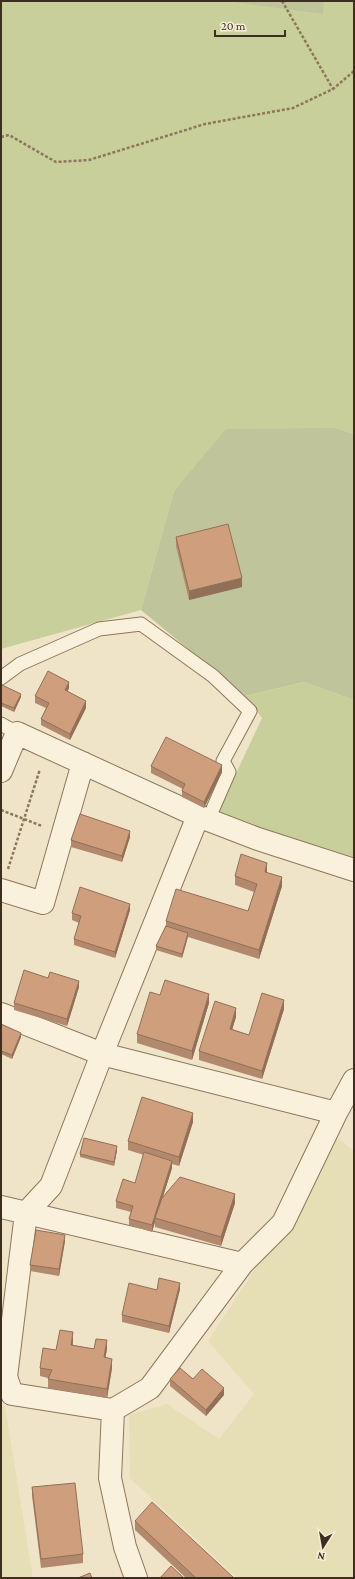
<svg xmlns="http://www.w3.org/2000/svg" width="355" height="1579" font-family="'Crimson Pro',serif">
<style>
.farmland{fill:#e6deb5}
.green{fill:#c9cf9b}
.cemetery{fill:#bfc49a}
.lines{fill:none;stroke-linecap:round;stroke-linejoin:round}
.lane-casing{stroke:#8d765c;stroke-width:15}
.street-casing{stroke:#8d765c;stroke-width:24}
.path{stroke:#8d765c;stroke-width:2.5;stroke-dasharray:3 2;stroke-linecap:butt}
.lane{stroke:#faf1dc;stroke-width:13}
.street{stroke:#faf1dc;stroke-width:22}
.wall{fill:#b2896c}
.shaded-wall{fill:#916f58}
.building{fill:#cf9f7d;stroke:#916f58}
</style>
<rect width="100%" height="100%" fill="#f0e4c8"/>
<!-- farmland -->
<path class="farmland" d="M338 1138 354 1151V1578H237L130 1478 129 1415 167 1404 219 1439 254 1394 208 1341 257 1266Z
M5 1406 33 1578H1V1408Z"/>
<!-- green -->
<path class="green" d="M1 1H354V434L336 428 174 491 141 610 1 649Z
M304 682 354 700V862L217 814 262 718 245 696Z"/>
<!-- cemetery -->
<path class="cemetery" d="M226 1H324L323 14Z
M336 428 354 434V700L304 682 245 696 141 610 174 491 226 429Z"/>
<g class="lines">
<defs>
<path id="lane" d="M1 678 20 664 99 629 141 624 213 676 250 711 223 761 229 772 208 820
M1 724 17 733"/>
<path id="street" d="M1 771 17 733 198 816 258 839 354 870
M1 890 43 903 83 763
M1 1014 102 1054 336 1113 283 1223 242 1264 150 1388 113 1410 110 1478 125 1547 136 1578
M336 1113 354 1080
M1 1207 242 1264
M113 1410 12 1394 6 1377 26 1213 51 1186 102 1054 198 816"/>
</defs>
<!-- lane casing -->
<use href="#lane" class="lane-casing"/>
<!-- street casing -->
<use href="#street" class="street-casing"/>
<!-- path -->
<path class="path" d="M282 1 333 89
M1 137 9 135 56 162 89 160 205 124 293 108 333 89 354 71
M1 810 42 826
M8 869 40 769"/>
<!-- lane -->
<use href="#lane" class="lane"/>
<!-- street -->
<use href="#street" class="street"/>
</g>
<!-- wall -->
<path class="wall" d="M176 537 242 587 189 600 176 546Z
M1 688 21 697 14 712 1 706Z
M69 688 67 692 86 708 70 740 41 725V719L46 708 35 703V696Z
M151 766 222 772 204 808 182 797V791L183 789 151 773Z
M130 837 122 862 71 847V840Z
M267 871V872L282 886 259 959 188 937 182 958 156 950V946L166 926V921L248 911 254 892 235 885V876Z
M130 910 115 958 74 945V939L79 923 72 920V913Z
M79 987 67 1026 14 1010V1003Z
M160 995 209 1003 192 1060 137 1043V1034Z
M284 1009 262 1079 199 1060V1051L236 1017 232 1029 249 1035Z
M1 1024 21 1037 12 1059 1 1054Z
M193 1122 179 1166 172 1164V1168L163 1196 235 1203 221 1246 155 1227V1222L152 1232 129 1225V1219L131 1212 116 1208V1201L135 1183 144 1155 128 1150V1141Z
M117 1150 114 1166 80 1157V1154Z
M65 1241 59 1276 30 1271V1265Z
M180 1289 169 1333 122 1322V1315L157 1290Z
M73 1341V1345L94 1349H107L105 1358 112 1368 107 1398 48 1388V1378L40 1376V1368L56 1350Z
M170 1379H193L224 1395 206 1416 170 1386Z
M32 1487 83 1554V1563L41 1568 32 1496Z
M135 1521 234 1578H186L135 1530Z"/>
<!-- shaded-wall -->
<path class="shaded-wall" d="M242 578V587L189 600V591Z
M69 682V688L65 697V690Z
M21 694V697L14 712V708Z
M86 701V708L70 740V734Z
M222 765V772L204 808V802Z
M130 831V837L122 862V856Z
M267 863V871L265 881V872Z
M282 877V886L259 959V950Z
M130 904V910L115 958V952Z
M188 933V936L182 958V954Z
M79 981V987L67 1026V1019Z
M209 994V1003L192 1060V1051Z
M284 1000V1009L262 1079V1071Z
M236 1008V1017L230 1037V1029Z
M21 1033V1037L12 1059V1055Z
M193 1113V1122L179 1166V1157Z
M117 1146V1150L114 1166V1162Z
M172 1161V1168L156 1219 155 1218V1222L152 1232V1225Z
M235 1194V1203L221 1246V1237Z
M65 1235V1241L59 1276V1269Z
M180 1283V1289L169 1333V1326Z
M73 1332V1341L71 1354V1345Z
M107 1340V1349L104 1366V1357Z
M112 1359V1368L107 1398V1389Z
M224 1388V1395L206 1416V1410Z"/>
<!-- building -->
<path class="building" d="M228 524 242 578 189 591 176 537Z
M48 671 69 682 65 690 86 701 70 734 41 719 49 703 35 696Z
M2 685 21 694 14 708 1 703V688Z
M166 737 222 765 204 802 182 791 185 784 151 766Z
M80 814 130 831 122 856 71 840Z
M241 854 267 863 265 872 282 877 259 950 166 921 176 889 248 911 257 884 235 876Z
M80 887 130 904 115 952 74 939 81 916 72 913Z
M166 926 188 933 182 954 156 946Z
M24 970 48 978 50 972 79 981 67 1019 14 1003Z
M165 980 209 994 192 1051 137 1034 150 992 160 995Z
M262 993 284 1000 262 1071 199 1051 215 1001 236 1008 230 1029 249 1035Z
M1 1024 21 1033 12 1055 1 1051Z
M142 1097 193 1113 179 1157 128 1141Z
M84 1138 117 1146 114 1162 80 1154Z
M144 1152 172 1161 152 1225 129 1219 133 1206 116 1201 123 1179 135 1183Z
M180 1177 235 1194 221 1237 155 1218 162 1198Z
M36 1230 65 1235 59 1269 30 1265Z
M159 1278 180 1283 169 1326 122 1315 129 1283 157 1290Z
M60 1330 73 1332 71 1345 94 1349 96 1339 107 1340 104 1357 112 1359 107 1389 48 1379 52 1370 40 1368 43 1348 56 1350Z
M180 1368 193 1379 202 1369 224 1388 206 1410 170 1379Z
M75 1483 83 1554 41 1559 32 1487Z
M152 1502 234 1578H196L135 1521Z
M171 1566 184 1578H160Z
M90 1573 92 1578H78Z"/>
<!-- border -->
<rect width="355" height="1579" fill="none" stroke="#3d2e20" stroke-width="4"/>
<!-- north arrow -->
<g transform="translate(323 1547) rotate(191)" stroke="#f7eed8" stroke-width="3" paint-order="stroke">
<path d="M0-3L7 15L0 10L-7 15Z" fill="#3d2e20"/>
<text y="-6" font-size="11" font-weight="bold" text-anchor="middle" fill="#3d2e20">N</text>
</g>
<!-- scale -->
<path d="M215 30v6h70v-6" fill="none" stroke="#3d2e20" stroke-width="2"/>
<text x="221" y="30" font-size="12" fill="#3d2e20" stroke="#f7eed8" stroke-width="3" paint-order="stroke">20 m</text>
</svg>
